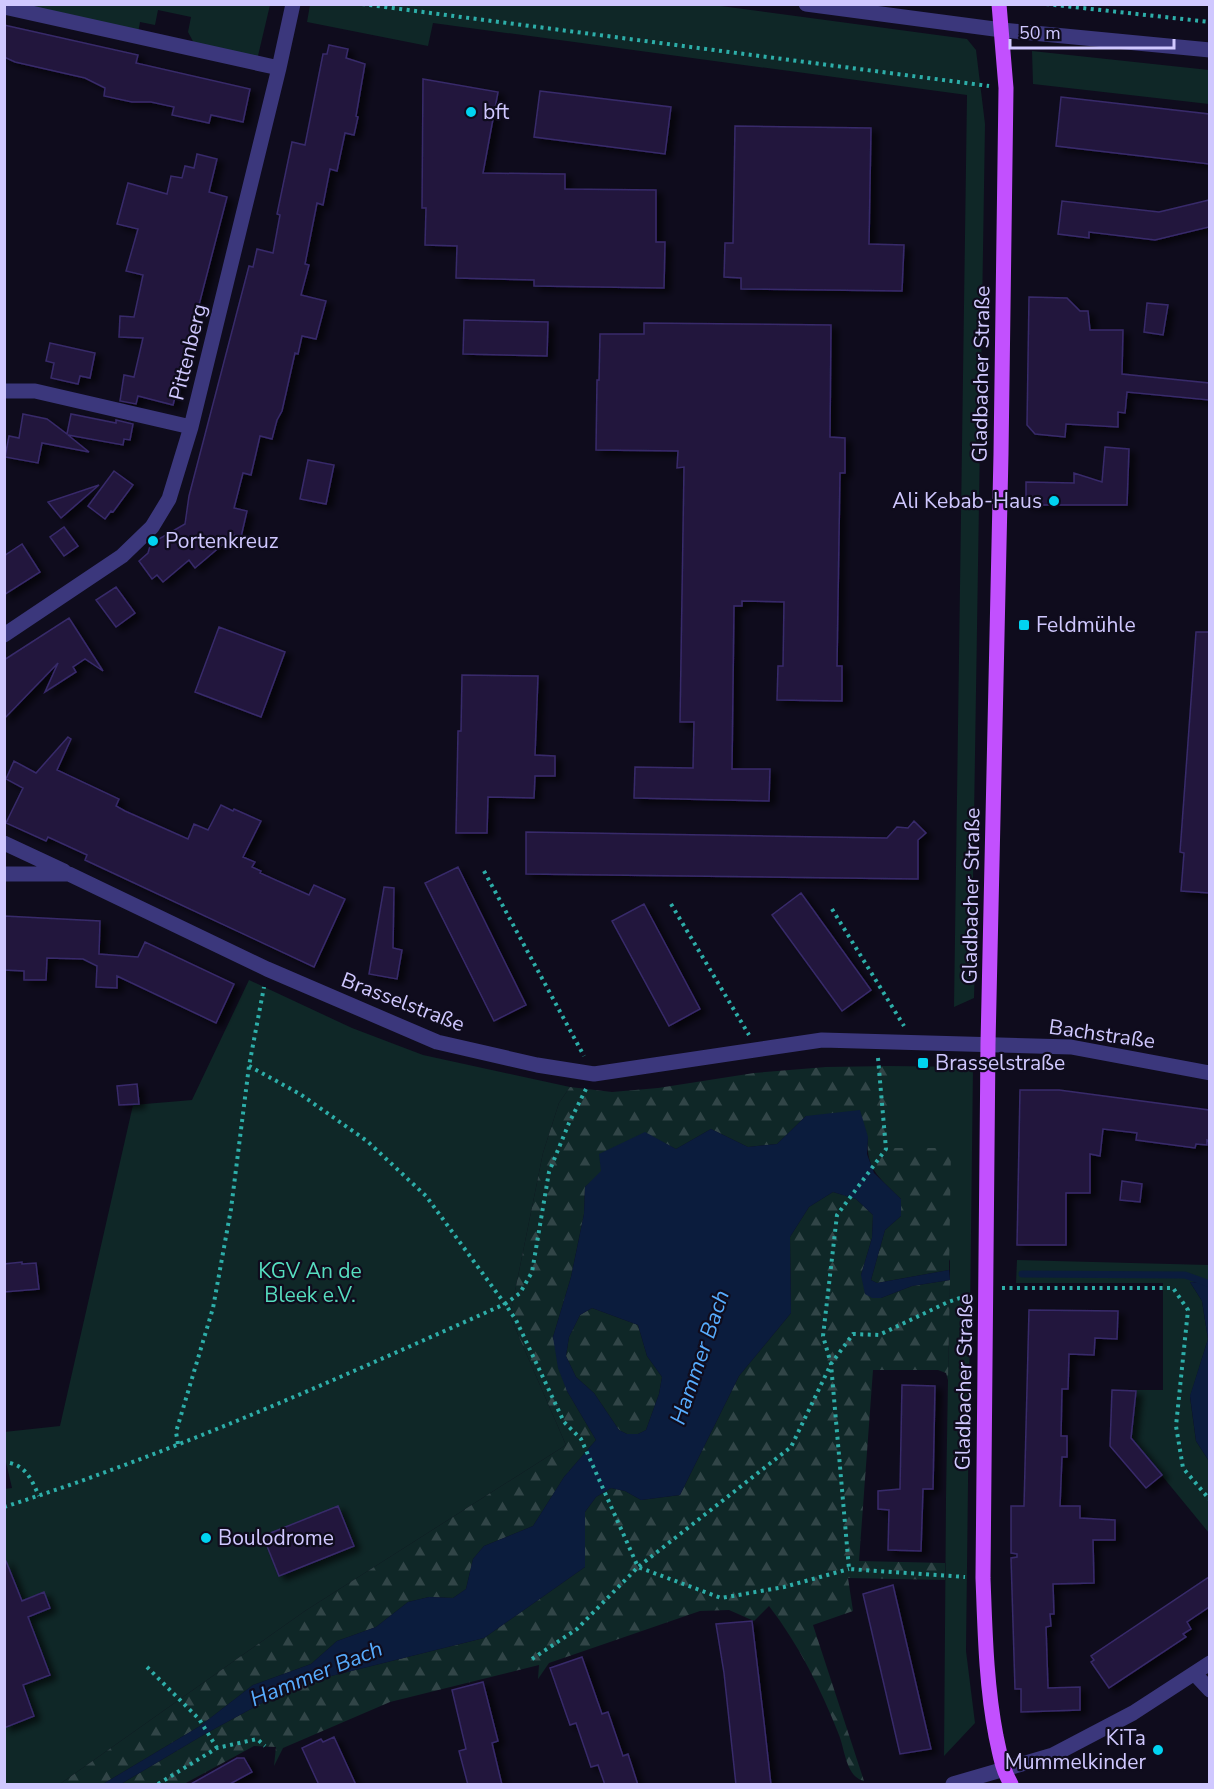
<svg xmlns="http://www.w3.org/2000/svg" width="1214" height="1789" font-family="'Nunito Sans',sans-serif">
<style>
.green{fill:#0f2727}
.forest{fill:url(#forest-firs)}
.water{fill:#0b1c3d;fill-rule:evenodd}
.lines{fill:none;stroke-linecap:round;stroke-linejoin:round}
.stream{stroke:#0b1c3d;stroke-width:7}
.building{fill:#21183e;stroke:#382a6a;stroke-width:1.5;filter:url(#shadow)}
.path{stroke:#2daea9;stroke-width:4;stroke-dasharray:3 4.5;stroke-linecap:butt}
.minor{stroke:#3b377c;stroke-width:15}
.major{stroke:#c250fe;stroke-width:15}
.poi-dot{fill:#01d3f1;stroke:#0f0c1d;stroke-width:2}
.labels{text-anchor:middle;stroke-width:4.5;stroke-linejoin:round;paint-order:stroke}
.poi-label{font-size:21px;fill:#d0c8ff;stroke:#0f0c1d;text-anchor:start}
.street-label{font-size:21px;fill:#d0c8ff;stroke:#0f0c1d}
.park-label{font-size:21px;fill:#56ddbf;stroke:#0f0c1d}
.water-label{font-size:22px;font-style:italic;fill:#57acfe;stroke:#0f0c1d}
</style>
<defs>
<pattern id="forest-firs" width="22" height="20" patternUnits="userSpaceOnUse" patternTransform="scale(1.5)"><rect width="22" height="20" fill="#0f2727"/><path d="M5 1l3.5 6h-7zM16 11l3.5 6h-7z" fill="#314547"/></pattern>
<filter id="shadow"><feDropShadow dx="6" dy="4" stdDeviation="3" flood-color="#0009"/></filter>
</defs>
<rect width="100%" height="100%" fill="#0f0c1d"/>
<!-- green -->
<path class="green" d="M12 5H270L257 60 196 47 188 32 191 17 158 10 155 25 140 22 138 33Z
M310 5 706 4 967 39 976 50 985 124 973 881 976 925 974 998 954 1007 967 95 433 23 428 46 307 22Z
M1032 51 1209 70V104L1033 84Z
M249 980 352 1028 423 1055 570 1087 559 1103 543 1153 510 1316 566 1445 305 1611 60 1784H5L4 1489 12 1488 5 1458 4 1432 60 1426 133 1105 192 1100Z
M890 1066 973 1067 966 1651 975 1723 944 1756 946 1498 950 1261 890 1148Z
M1017 1260 1209 1265V1282H1190L1202 1301 1208 1339 1190 1397 1196 1441 1209 1461V1533L1131 1438 1137 1390H1163V1283H1016Z"/>
<!-- forest -->
<path class="forest" d="M890 1066V1148H951L949 1270 877 1283 871 1280 885 1230 901 1216V1199C880 1178 865 1169 868 1137L806 1116 777 1144 748 1147 711 1129 676 1149 645 1133 585 1187 584 1214 571 1277 553 1337 567 1391 596 1440 564 1477 533 1526 484 1546 473 1559 466 1589 453 1598 429 1597 408 1602 376 1627 337 1641 311 1664 253 1685 200 1726 103 1784H60L305 1611 566 1445 510 1316 543 1153 559 1103 570 1087 612 1092 658 1088 754 1073 826 1067Z
M833 1192 856 1199 873 1215 872 1238 861 1275 881 1298 912 1286 950 1280 948 1380 946 1373 938 1370H873L859 1561 945 1563V1580L848 1578 853 1611 813 1625 864 1781C846 1777 845 1750 839 1735 821 1689 799 1645 769 1606L754 1621 729 1610 700 1611 549 1663 538 1679 539 1665 390 1702 283 1748 274 1766 276 1747 254 1746 184 1784H121L205 1734 295 1685 484 1638 585 1567V1512L596 1497 611 1488 625 1491 641 1500 680 1495 739 1376 791 1313 790 1237 809 1207Z
M592 1308 638 1325 647 1356 662 1377 659 1394 646 1430 638 1434H627L619 1430 594 1393 576 1377 566 1356 569 1337 580 1315Z"/>
<!-- water -->
<path class="water" d="M860 1110 868 1137 867 1154 874 1173 901 1199V1216L885 1230 871 1280 877 1283 949 1270 950 1280 912 1286 881 1298H872L865 1294 861 1275 872 1238 873 1215 856 1199 833 1192 809 1207 790 1237 791 1313 739 1376 680 1495 641 1500 625 1491 611 1488 596 1497 585 1512V1567L484 1638 295 1685 205 1734 121 1784H103L200 1726 253 1685 311 1664 337 1641 376 1627 408 1602 429 1597 453 1598 466 1589 473 1559 484 1546 533 1526 564 1477 596 1440 567 1391 558 1368 553 1337 571 1277 584 1214 585 1187 601 1171 599 1154 645 1132 676 1149 711 1129 748 1147 777 1144 806 1116ZM592 1308 638 1325 647 1356 662 1377 659 1394 646 1430 638 1434H627L619 1430 594 1393 576 1377 566 1356 569 1337 580 1315Z
M1190 1282 1209 1283V1461L1196 1441 1190 1396 1208 1339 1202 1301Z"/>
<g class="lines">
<!-- stream -->
<path class="stream" d="M1022 1274 1185 1275 1210 1284"/>
</g>
<!-- building -->
<path class="building" d="M4 25 138 55 136 63 250 89 243 122 211 115 209 123 172 115 174 107 151 102H132L104 96 105 88 85 78 15 62 4 57Z
M329 45 348 49 346 58 365 64 356 116 358 117 354 135 345 133 337 171 330 169 323 205 317 203 305 264 309 265 301 295 326 301 316 339 302 336 298 354 295 353 282 411 277 420 272 439 260 436 251 475 243 473 234 508 247 511 241 537 234 535 195 568 189 560 163 582 157 575 152 579 139 561 148 553 150 546 157 540 185 524 189 496 249 266 253 267 257 249 273 253 280 215 277 214 292 142 305 145 323 54H327Z
M423 79 498 92 483 173 565 174V189L656 190V242H665L664 288 534 286V280L456 278 457 246 425 245 426 208H422Z
M540 91 671 107 665 154 534 137Z
M1061 97 1209 114V164L1056 146Z
M735 126 871 128 869 244 904 245 902 291 741 289V278L724 277 725 243H733Z
M197 154 217 159 209 192 227 197 173 405 138 396 136 404 120 401 124 375 134 377 143 338 119 337 120 316 134 317 143 275 126 271 138 229 117 224 128 183 167 194 171 176 182 178 185 166 194 168Z
M1209 200V227L1155 240 1089 232V238L1058 234 1062 201 1159 212Z
M1029 297 1067 298 1080 311H1088L1090 330H1123L1122 374 1209 383V400L1127 392 1125 413 1118 412V427L1066 424 1065 437 1035 434 1027 425Z
M1147 303 1168 305 1163 335 1144 332Z
M464 320 548 322 547 356 463 354Z
M644 323 831 325 830 437 845 438V473H840L837 666H842V701L777 700 778 666H783L784 602 742 601V606H734L732 769H770L769 801 634 798 635 767 693 768 694 722H680L684 467 677 468 678 451 596 450 597 380H599L600 334H644Z
M50 343 95 353 90 378 80 376 78 384 51 378 54 363 46 361Z
M23 414 47 419 67 434 71 414 116 423V420L133 424 130 440 124 439 123 445 68 435 89 452 42 443 38 463 5 457 9 436 19 438Z
M1105 447 1129 449 1127 505H1026V482L1074 483V473L1102 482Z
M308 460 334 465 326 504 300 499Z
M114 471 133 485 113 512 111 511 105 519 88 506Z
M99 485 61 518 48 502Z
M64 527 78 546 64 556 50 537Z
M22 544 40 572 4 595V556Z
M116 587 135 613 116 627 96 600Z
M69 618 103 671 85 659 73 667 76 672 45 692 58 663 4 719V660Z
M219 627 285 652 261 717 195 692Z
M1196 632H1209V893L1181 891 1184 853 1180 852Z
M462 675 538 676 535 755 555 756V776H535L534 798 488 797 487 833H456L458 731H461Z
M68 737 71 739 57 770 119 799 116 806 125 811 188 839 194 824 208 830 221 805 233 811 234 809 261 821 243 857 255 862 252 867 261 871 260 873 309 895 314 885 345 899 314 967 85 860 87 855 48 837 46 841 6 823 23 788 6 779 14 761 36 773Z
M914 821 926 833 918 840V879L526 874V832L887 838 897 827 908 828Z
M458 867 526 1005 494 1021 425 883Z
M384 887 394 888 393 948 402 950 397 979 369 974Z
M801 893 871 990 842 1011 772 915Z
M644 904 700 1009 669 1026 612 921Z
M4 916 100 921 99 954 138 957 145 942 234 984 216 1023 117 976V988L96 987 97 966 83 959 47 958 46 980H24V971L4 970Z
M137 1084 139 1104 119 1105 117 1086Z
M1020 1090H1059L1209 1110V1141L1207 1140V1145L1196 1144 1195 1148 1136 1140 1137 1133 1103 1129 1100 1156 1090 1154V1193H1066V1245H1017Z
M1122 1181 1142 1184 1140 1202 1120 1200Z
M22 1262V1264L36 1263 39 1289 4 1292V1264Z
M1029 1310 1118 1311 1117 1339 1095 1338 1094 1355 1069 1354 1068 1389H1062L1061 1436H1067V1457H1062L1060 1506H1080V1518L1115 1520V1540H1093L1094 1583 1053 1584 1054 1614H1050L1051 1626 1046 1627 1048 1688 1080 1687V1710L1021 1712V1689H1015L1011 1558 1017 1557V1554L1011 1553V1506H1024Z
M902 1385 935 1386 933 1489H923L921 1551 888 1550 889 1510 878 1509V1491L900 1489Z
M1112 1390 1136 1391 1131 1438 1162 1475 1146 1488 1110 1446Z
M338 1506 354 1546 279 1576 263 1536Z
M4 1561H6L22 1601 44 1592 50 1608 28 1617 50 1675 23 1685 34 1716 4 1728Z
M1209 1577V1607L1187 1622 1191 1629 1183 1634 1186 1637 1109 1688 1091 1662 1094 1660 1091 1656Z
M893 1585 931 1749 900 1754 863 1594Z
M752 1621 764 1722 771 1785H736L724 1673 716 1624Z
M582 1657 602 1714 608 1712 623 1756 628 1754 638 1785H605L598 1765 591 1767 576 1723 570 1725 550 1668Z
M483 1682 498 1741 492 1743 502 1785H468L459 1751 466 1749 452 1690Z
M334 1737 356 1785H319L302 1748 321 1739 323 1742Z
M237 1758H244L252 1772 228 1785H189Z"/>
<g class="lines">
<!-- path -->
<path class="path" d="M362 4 989 86
M1046 4 1210 22
M484 871 584 1056
M671 904 749 1035
M832 909 904 1026
M878 1058 886 1149 837 1215 823 1336 831 1364 849 1569 965 1577
M586 1089 569 1123 549 1172 532 1272 520 1293 505 1304 516 1320 564 1422 581 1439 638 1567 791 1447 831 1364 853 1334 879 1335 948 1302 969 1295
M1002 1288H1173L1188 1310 1176 1426 1183 1468 1210 1500
M178 1444 176 1432 213 1308 231 1209 249 1066 264 987
M10 1463C27 1467 32 1481 39 1496
M4 1507C176 1452 341 1377 505 1304L426 1196 367 1141 300 1094 249 1066
M532 1659 577 1629 638 1567 721 1598 784 1587 849 1569
M147 1667 199 1719 217 1748
M158 1784 217 1748 257 1739 265 1746"/>
<!-- minor -->
<path class="minor" d="M806 4 1002 30 1210 50
M4 7 279 68
M4 391H35L191 427
M4 635 122 556 152 527 169 499 191 427 279 68 293 4
M4 843 64 871
M4 874H69L267 969 437 1042 537 1065 594 1074 822 1040 1071 1047 1210 1073
M1195 1674 1210 1690
M953 1784 1053 1755 1133 1713 1210 1663"/>
<!-- major -->
<path class="major" d="M999 4 1006 88 1001 454 988 1044 983 1578C985 1630 986 1684 996 1736 1000 1754 1002 1769 1011 1784"/>
</g>
<!-- markers -->
<g class="poi-dot">
<circle cx="471" cy="112" r="6"/>
<circle cx="1054" cy="501" r="6"/>
<circle cx="153" cy="541" r="6"/>
<rect x="1018" y="619" width="12" height="12" rx="3"/>
<rect x="917" y="1057" width="12" height="12" rx="3"/>
<circle cx="206" cy="1538" r="6"/>
<circle cx="1158" cy="1750" r="6"/>
</g>
<g class="labels">
<!-- poi labels -->
<g class="poi-label">
<text x="483" y="119">bft</text>
<text x="1042" y="508" text-anchor="end">Ali Kebab-Haus</text>
<text x="165" y="548">Portenkreuz</text>
<text x="1036" y="632">Feldmühle</text>
<text x="935" y="1070">Brasselstraße</text>
<text x="218" y="1545">Boulodrome</text>
<text x="1146" y="1745" text-anchor="end">KiTa<tspan x="1146" dy="24">Mummelkinder</tspan></text>
</g>
<!-- street labels -->
<g class="street-label">
<text transform="translate(188 352) rotate(-76)" y="7">Pittenberg</text>
<text transform="translate(981 374) rotate(-89)" y="7">Gladbacher Straße</text>
<text transform="translate(971 896) rotate(-89)" y="7">Gladbacher Straße</text>
<text transform="translate(403 1002) rotate(21)" y="7">Brasselstraße</text>
<text transform="translate(1102 1034) rotate(8)" y="7">Bachstraße</text>
<text transform="translate(964 1382) rotate(-89)" y="7">Gladbacher Straße</text>
</g>
<!-- park labels -->
<g class="park-label">
<text x="310" y="1278">KGV An de<tspan x="310" dy="24">Bleek e.V.</tspan></text>
</g>
<!-- water labels -->
<g class="water-label">
<text transform="translate(699 1357) rotate(-71)" y="8">Hammer Bach</text>
<text transform="translate(316 1673) rotate(-22)" y="8">Hammer Bach</text>
</g>
</g>
<!-- border -->
<rect width="1214" height="1789" fill="none" stroke="#d0c8ff" stroke-width="12"/>
<!-- scale -->
<path d="M1010 39v9h164v-9" fill="none" stroke="#d0c8ff" stroke-width="3"/>
<text x="1019" y="39" font-size="18" fill="#d0c8ff" stroke="#0f0c1d" stroke-width="4.5" paint-order="stroke">50 m</text>
</svg>
